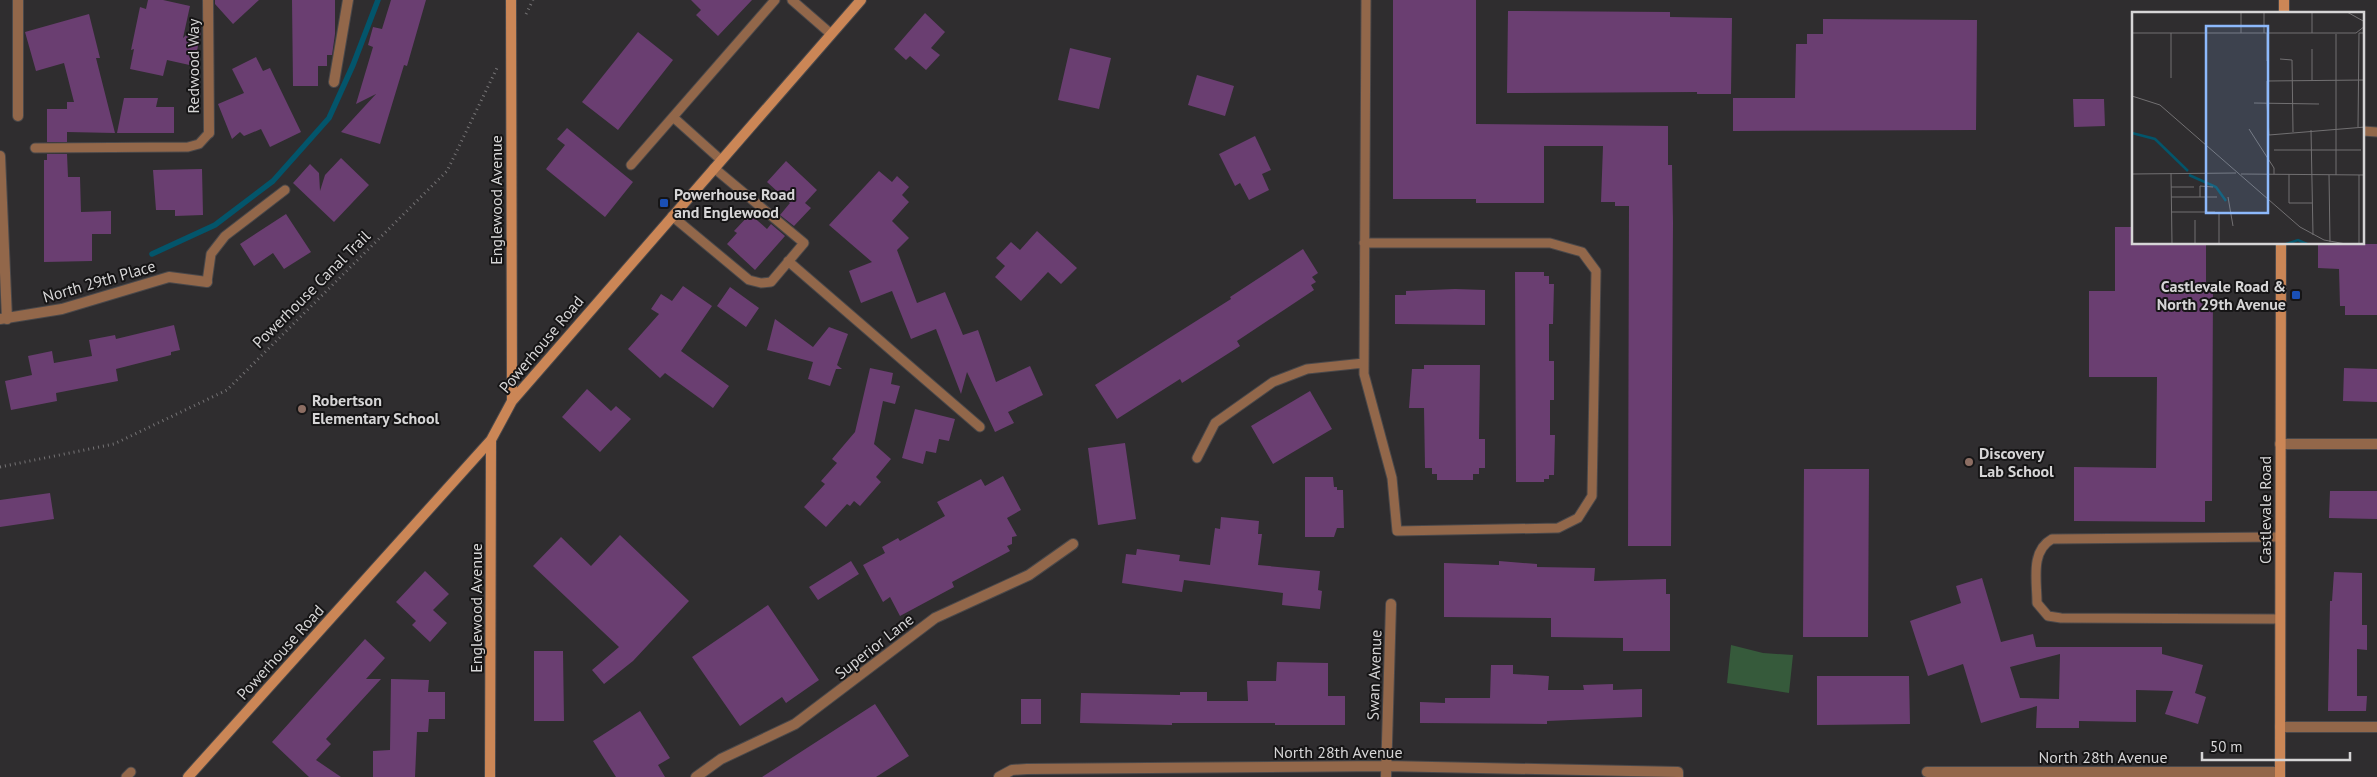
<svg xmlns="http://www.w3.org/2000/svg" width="2377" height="777" font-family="'PT Sans',sans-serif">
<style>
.green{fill:#365a3b}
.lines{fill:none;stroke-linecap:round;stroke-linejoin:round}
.stream{stroke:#03556b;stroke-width:5.5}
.building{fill:#6a3e71;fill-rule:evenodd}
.lane-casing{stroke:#4a484a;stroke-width:11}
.street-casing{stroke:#4a484a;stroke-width:12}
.secondary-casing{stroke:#4a484a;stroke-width:12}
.path{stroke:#757375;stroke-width:3;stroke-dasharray:1 4;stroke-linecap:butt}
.lane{stroke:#92674a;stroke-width:9}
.street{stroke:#92674a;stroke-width:10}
.secondary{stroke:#cb8656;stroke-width:10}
.transit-dot{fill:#1a4fb4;stroke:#161516;stroke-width:2}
.education-dot{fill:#8d6e63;stroke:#161516;stroke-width:2}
.labels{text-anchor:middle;stroke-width:4;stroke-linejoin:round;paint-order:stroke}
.street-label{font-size:16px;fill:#d6d5d6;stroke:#161516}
.poi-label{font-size:16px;font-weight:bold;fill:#d6d5d6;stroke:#161516;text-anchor:start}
.inset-river{fill:none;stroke:#03556b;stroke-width:2.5}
.inset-road{fill:none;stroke:#727072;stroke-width:1}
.view{fill:#8db9fc;fill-opacity:0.15;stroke:#8db9fc;stroke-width:2.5}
.inset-edge{fill:none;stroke:#d6d5d6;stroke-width:2.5}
</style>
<rect width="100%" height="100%" fill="#2f2d2f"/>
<!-- green -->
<path class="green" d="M1731 645 1763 653 1793 655 1789 693 1727 683Z"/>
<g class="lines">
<!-- stream -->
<path class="stream" d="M152 254 215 225 273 181 329 118 353 65 378 0"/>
</g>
<!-- building -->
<path class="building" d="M148 0H163L190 6 183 38 201 21V31L194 66 167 60 163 76 130 69 134 49 131 50 140 7 146 9Z
M215 0H259L233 24 215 4Z
M292 0H335V34L332 55H327V66H318V86H293Z
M391 0H426L407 66 404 65 380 144 341 132 376 94 356 104 373 47 368 45 373 27 382 29Z
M691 0H752L718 36 696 15 701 10Z
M1393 0H1476V124L1668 126V165H1672L1673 223 1671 546H1628L1629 206H1615V202H1601L1603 146H1544V203H1476V199H1393Z
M1508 11 1670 12V17L1732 18 1731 94H1697V92L1507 93Z
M925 13 945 32 931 48 940 55 926 70 910 56 906 60 894 49Z
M89 14 100 58H96L115 133 67 132V142H47V109H67V102H74L64 63 36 71 25 32Z
M1823 19 1977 20 1976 130 1733 131V98H1795L1796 44H1807V34H1823Z
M638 32 673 60 618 130 582 102Z
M1070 48 1111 58 1099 109 1058 100Z
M256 57 263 71 270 68 301 132 270 147 261 129 244 136 240 132 232 139 218 104 244 93 232 69Z
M1197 75 1234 86 1225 116 1188 105Z
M124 98H158L156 107H174V133H117Z
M2073 99H2104L2105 126 2074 127Z
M567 128 633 182 605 217 546 169 565 145 557 139Z
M1255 136 1271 170 1262 174 1269 190 1249 200 1240 183 1235 186 1219 154Z
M47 154H67L68 177H80L81 212 111 211V234H92V261L44 262V160H47Z
M341 158 369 185 334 222 293 183 310 164 319 173 320 191 325 175Z
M786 161 817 190 805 203 811 208 794 226 780 215 790 203 767 182Z
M202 169 203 215 175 216V210H156L153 170Z
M879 171 892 182 897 176 909 187 902 195 909 202 892 221 909 238 897 250 917 303 945 292 963 335 978 330 996 382 1030 366 1043 395 1008 412 1014 423 995 432 967 372 961 394 936 329 911 339 892 291 861 303 849 271 872 262 829 225Z
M286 214 311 252 284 269 273 253 254 266 240 244Z
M750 214 767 229 771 224 785 236 755 270 727 244 737 233 734 231Z
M2115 227H2133V244H2206V286H2213L2212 501H2205V522L2074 521V467L2156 468 2157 377H2089V291H2115Z
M1037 231 1077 268 1061 284 1048 272 1021 301 995 277 1005 266 996 258 1011 242 1020 250Z
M2318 244H2377V315H2345V306H2340L2339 269 2318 268Z
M1303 249 1318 273 1312 277 1316 282 1311 285 1314 290 1237 341 1240 346 1182 383 1180 379 1117 419 1095 385 1231 299 1230 297Z
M1515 272H1544V276H1549V284H1554L1553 324H1549V361H1554V400H1550V435H1555L1554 475H1549V479H1544V482H1516Z
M683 286 712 306 681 351 729 386 713 408 665 373 660 378 628 349 659 314 651 309 661 294 672 301Z
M730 287 759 308 746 327 717 306Z
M1455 289 1485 290V325L1395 324V295H1406V291Z
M775 319 813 347 829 327 848 334 837 365 842 369H836L830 386 808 379 813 362 767 350Z
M174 325 180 350 171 352V355L116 369 118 381 56 393 57 401 11 410 5 381 32 375 28 356 52 351 54 363 92 356 89 340 115 335 116 339Z
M1424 365H1480L1479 439H1485V468H1479V474H1473V480H1437V474H1432V468H1425L1424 408H1409L1412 369H1424Z
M870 368 893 373 891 384 900 386 895 404 883 401 874 444 891 459 876 477 881 482 860 506 854 501 850 506 847 504 826 527 804 507 825 484 821 481 837 463 832 459 855 432Z
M2344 368 2377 369V402L2343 401Z
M587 389 611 411 616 406 631 419 600 452 562 417Z
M1310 391 1332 429 1273 464 1251 426Z
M915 409 955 419 949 441 939 439 936 453 926 451 923 464 902 458Z
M1125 443 1136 519 1098 525 1088 448Z
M1804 469H1869L1868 637H1803Z
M1003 476 1021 510 1007 518 1017 536 1012 537V544L1007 546 1010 551 952 582 954 587 900 616 890 597 883 602 863 565 885 553 882 547 898 538 900 541 945 516 937 502 981 479 985 486Z
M1305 477H1333L1334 487H1337V490H1343L1344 528H1337L1334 537H1305Z
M2330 491H2377V519L2329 518Z
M50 493 54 519 0 527V500Z
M1221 517 1259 521 1258 534H1262L1258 565 1320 571 1318 590 1322 591 1320 609 1282 605 1283 593 1184 580 1182 592 1122 583 1126 554 1136 555 1137 549 1180 555 1179 561 1210 565 1215 528 1220 529Z
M620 535 689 601 633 661 604 684 592 670 619 647 533 566 561 537 591 566Z
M851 561 859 574 818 600 809 587Z
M1499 561 1537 564V567L1595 568 1594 581 1666 579V594H1670V651H1623V638L1551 637V618L1444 617V563L1499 565Z
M425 571 449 594 433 610 447 623 430 642 412 625 416 621 396 602Z
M2334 572 2362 573V625H2367V650L2357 649V696H2367L2366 711H2328L2330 601H2332Z
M1982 578 2001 642 2033 634 2036 647H2162V654L2203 665 2195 693 2206 697 2198 724 2165 714 2173 691 2136 690V722L2079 721V728H2036L2037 706 1981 723 1963 664 1928 676 1910 621 1961 603 1956 586ZM2060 654 2059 699 2020 698 2010 667Z
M768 605 819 680 786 703 782 697 740 726 692 657Z
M365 639 385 658 366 679H381L326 739 331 744 316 760 341 777H309L272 742Z
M534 651H563L564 721H534Z
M1277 662 1328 663V696H1345V725H1275V723H1172V725L1080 723 1081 693 1180 695V692H1207V701H1248L1247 681H1276Z
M1491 665H1513V674L1549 676 1548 690H1584L1583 685 1613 684V690L1642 689V717L1547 721V724L1420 723V702L1445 703V698H1490Z
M1817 676H1909L1910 724 1817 725Z
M391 679 429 680 428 692H445V719H429L428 732H417L415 777H373V751L390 750Z
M1021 699H1041V724H1021Z
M875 704 909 756 876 777H762Z
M640 711 670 758 658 765 665 777H616L593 741Z"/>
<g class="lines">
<defs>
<path id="lane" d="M792 0 831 34
M673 117 721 160
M2363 131 2377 132
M35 148 188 147 199 144 209 133
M631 165 775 0
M672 216 749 280 761 283 771 282 804 243 714 168
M1364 243H1550L1582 252 1596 271 1592 496 1578 518 1558 528 1397 531 1392 478 1364 374 1366 0
M788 261 980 427
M207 282 211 254 225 236 285 190
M1197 458 1215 423 1273 382 1307 369 1364 363
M2279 537 2052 539C2030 551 2037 581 2037 603L2048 616 2061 618 2279 619
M126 777 131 772"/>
<path id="street" d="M18 0V116
M208 0 209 133
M334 82 348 0
M0 156 7 319
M0 319 62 309 169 277 207 282
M2280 444H2377
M2280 727H2377
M1927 772H2280
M696 777 721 759 795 724 935 618 1029 575 1073 544
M999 777 1012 770 1027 769 1386 766 1678 772V777
M1386 777 1391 604"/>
<path id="secondary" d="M511 0 512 401
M2284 14V0
M188 777 491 440 512 401 861 0
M490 777 491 440
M2280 777 2281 244"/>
</defs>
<!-- lane casing -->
<use href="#lane" class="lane-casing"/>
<!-- street casing -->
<use href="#street" class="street-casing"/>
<!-- secondary casing -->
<use href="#secondary" class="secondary-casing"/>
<!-- path -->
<path class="path" d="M526 14 533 0
M0 467 114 444 227 390 447 171 497 68"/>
<!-- lane -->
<use href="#lane" class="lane"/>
<!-- street -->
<use href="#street" class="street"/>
<!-- secondary -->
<use href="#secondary" class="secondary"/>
</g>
<!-- markers -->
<g class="transit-dot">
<rect x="659" y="198" width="10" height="10" rx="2.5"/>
<rect x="2291" y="290" width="10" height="10" rx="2.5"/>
</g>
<g class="education-dot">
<circle cx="302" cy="409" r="5"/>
<circle cx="1969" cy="462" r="5"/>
</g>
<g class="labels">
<!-- street labels -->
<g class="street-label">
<text transform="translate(193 66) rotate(-90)" y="6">Redwood Way</text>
<text transform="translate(496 200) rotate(-90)" y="6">Englewood Avenue</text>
<text transform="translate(99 281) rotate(-16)" y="6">North 29th Place</text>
<text transform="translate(311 289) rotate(-45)" y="6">Powerhouse Canal Trail</text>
<text transform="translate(541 344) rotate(-50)" y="6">Powerhouse Road</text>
<text transform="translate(2265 510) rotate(-90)" y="6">Castlevale Road</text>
<text transform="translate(476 608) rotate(-90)" y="6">Englewood Avenue</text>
<text transform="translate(874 646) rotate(-38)" y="6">Superior Lane</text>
<text transform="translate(280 652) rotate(-48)" y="6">Powerhouse Road</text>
<text transform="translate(1374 675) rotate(-88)" y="6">Swan Avenue</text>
<text x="1338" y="758">North 28th Avenue</text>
<text x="2103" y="763">North 28th Avenue</text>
</g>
<!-- poi labels -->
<g class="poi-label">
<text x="674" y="200">Powerhouse Road<tspan x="674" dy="18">and Englewood</tspan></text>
<text x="2286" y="292" text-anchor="end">Castlevale Road &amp;<tspan x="2286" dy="18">North 29th Avenue</tspan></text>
<text x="312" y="406">Robertson<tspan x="312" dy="18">Elementary School</tspan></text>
<text x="1979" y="459">Discovery<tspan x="1979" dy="18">Lab School</tspan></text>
</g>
</g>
<!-- overview -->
<g transform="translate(2132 12)">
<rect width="232" height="232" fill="#2f2d2f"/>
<path class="inset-river" d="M0 121 23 127 56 159M57 163 84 175 94 189M154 232 166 228 175 232"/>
<path class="inset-road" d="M215 0 233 10M0 21H224L233 14M39 21V66M109 21V0M132 21V0M135 21V49M180 21V0M180 37V68M148 47 160 48 161 120M233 68 135 69V92L137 123 233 115M0 84 28 93 168 215 192 228 214 232M122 91 187 92M226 115 227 21H233M117 117 142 156V162M179 118 181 223M142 138H229M39 161 40 232M0 162 104 161M109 162 233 163M157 162V191H180M197 163 198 230M204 163V22M227 163V232M39 175H62M39 185H85M68 185V174L81 175M96 185 101 214M39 200H83M63 208V232M87 232V201H99"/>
<path class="view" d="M74 14H136V201H74Z"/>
<rect width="232" height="232" class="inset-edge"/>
</g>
<!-- scale -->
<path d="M2202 752v8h148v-8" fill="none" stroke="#d6d5d6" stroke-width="2.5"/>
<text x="2210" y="752" font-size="15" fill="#d6d5d6" stroke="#161516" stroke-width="4" paint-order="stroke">50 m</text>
</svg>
